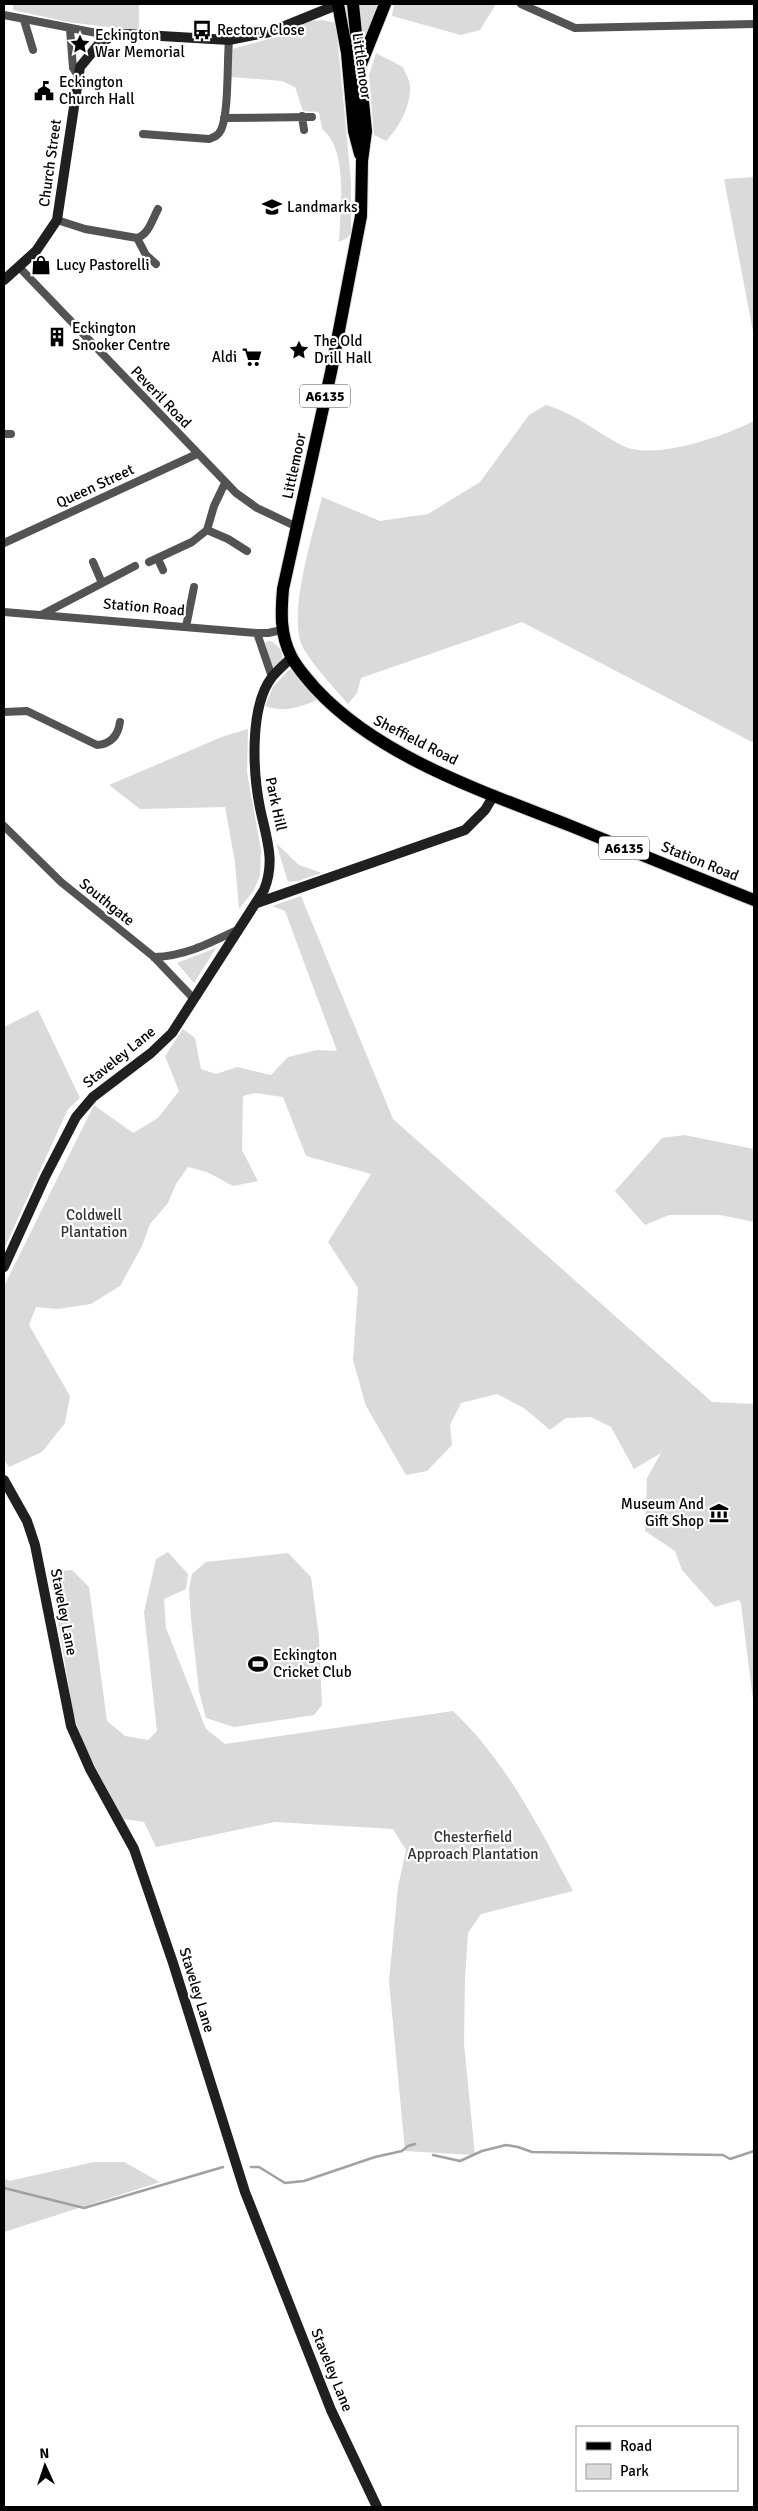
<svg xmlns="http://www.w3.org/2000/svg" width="758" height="2511" font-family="Signika,sans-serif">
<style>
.green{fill:#dadada}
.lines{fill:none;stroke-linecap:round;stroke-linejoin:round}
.stream{stroke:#a1a1a1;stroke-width:2.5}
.primary-casing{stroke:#dbdbdb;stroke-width:14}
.street{stroke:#535353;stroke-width:8}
.secondary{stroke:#202020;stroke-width:10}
.primary{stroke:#000;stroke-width:12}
.labels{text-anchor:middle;stroke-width:4.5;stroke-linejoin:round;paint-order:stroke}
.shield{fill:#fff;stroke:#4c4c4c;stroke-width:1}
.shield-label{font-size:14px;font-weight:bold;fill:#000}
.poi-label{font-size:15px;fill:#000;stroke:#fff;text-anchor:start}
.street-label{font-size:15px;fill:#000;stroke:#fff}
.park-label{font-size:15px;fill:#313131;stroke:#fff}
</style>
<rect width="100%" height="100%" fill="#fff"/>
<!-- green -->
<path class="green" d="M13 4H139V31L68 22 13 10Z
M361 4H381L365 46 359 8Z
M394 4H496L480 30 461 35 392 16Z
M322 20 336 23 351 182V233L347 238 339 242C340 211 349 150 322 129L319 112 303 111 295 87 282 81 231 77 232 49 283 35 310 21Z
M376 53 403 67C405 73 410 80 410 86 411 106 399 128 386 141L374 135 369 75Z
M754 177V337L724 179Z
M546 405C574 413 595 431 621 445 653 462 724 436 754 421V743L522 622 361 678 357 693 348 704C336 690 307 659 301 643 289 610 313 533 322 497L380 521 428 514 480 482 529 415Z
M270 641C284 647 288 663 272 668L265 642Z
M290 669 319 699C301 707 285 713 265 706L273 687Z
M248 729 247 772 261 850 260 875 254 890 239 909 235 862 225 807 140 809 109 785 224 736Z
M276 843 299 865 322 873 298 881 288 882Z
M301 896 393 1119 712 1402 754 1404V1708L741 1604 739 1600 715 1607 682 1570 675 1551 645 1531 647 1478 661 1453 634 1469 611 1427 591 1417 566 1418 550 1430 524 1408 497 1394 461 1403 450 1425 452 1445 427 1471 406 1475 366 1406 353 1360 358 1288 328 1242 371 1174 306 1156 283 1097 255 1093 243 1096 242 1150 258 1181 233 1186 207 1172 188 1167 176 1184 168 1203 150 1224 142 1246 120 1286 91 1304 58 1309 36 1307 29 1325 70 1396 65 1423 42 1452 9 1467 4 1460V1286L94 1105 133 1133 158 1118 179 1091 165 1056 183 1029 195 1038 201 1069 216 1074 237 1067 271 1075 288 1057 317 1050 337 1051 285 911 272 906Z
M216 948 194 983 177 963Z
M38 1010 80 1098 68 1109 4 1249V1027Z
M684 1135 754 1149V1222L720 1215H669L645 1225 615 1191 662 1138Z
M168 1552 188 1574 186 1589 164 1599 166 1628 206 1729 225 1744 453 1711C506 1761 539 1827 573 1891L481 1914 468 1933 465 1979 464 2044 475 2155 405 2151 389 1981 398 1887 406 1850 393 1829 275 1822 156 1847 144 1822 123 1819 85 1748 73 1713 50 1572 72 1570 89 1587 107 1721 125 1736 148 1740 157 1731 144 1612 156 1559Z
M288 1553 311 1577 319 1637 322 1705 314 1715 234 1727 206 1718 199 1691 191 1619 189 1589 192 1574 206 1562Z
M94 2162H124L160 2182 4 2232V2178L9 2181Z"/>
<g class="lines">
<!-- stream -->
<path class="stream" d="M433 2155 460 2161 482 2151 506 2145 518 2147 532 2152 723 2155 730 2159 754 2151
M251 2167H259L285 2183 304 2181 375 2157 402 2151 408 2146 415 2144
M4 2188 84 2208 223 2167"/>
<defs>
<path id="primary" d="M338 4 347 53 354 131 360 154
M353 4 366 131 362 161 361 216 331 372 283 589C281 613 280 634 291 656 297 668 307 679 316 689 380 758 485 792 571 826 632 851 693 876 754 900
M361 64 385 4"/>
</defs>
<!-- primary casing -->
<use href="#primary" class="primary-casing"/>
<!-- street -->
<path class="street" d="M521 4 575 28 754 24
M4 15 112 36
M24 20 33 50
M70 29 73 68 78 76
M302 116 304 130
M224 118 312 117
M143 134 209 139C214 137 218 136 221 130 229 114 227 60 229 40
M57 220 85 229 137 238C149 234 152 220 158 209
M137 238 146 255 156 264
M19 267 236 493 257 508 297 527
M4 434H11
M207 530 228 539 247 551
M4 543 197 454
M158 559 163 570
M93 562 102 583
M149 562 192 542 207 530 214 506 225 483
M4 612 257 633H268L282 630
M41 615 135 566
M186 627 194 587
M257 633 272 677
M4 712 27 711 97 745C111 744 118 736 120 722
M4 826 61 882 154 957 194 999
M154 957C185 956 210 943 237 930"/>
<!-- secondary -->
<path class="secondary" d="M4 280 36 251 57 220 80 67 99 44 112 36 127 34 229 40 270 32 339 4
M257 903 465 830 485 810 494 795
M4 1267 45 1177 76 1117 93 1097 151 1053 172 1033 264 890C276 861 266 837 260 808 253 773 249 707 272 677 278 670 285 664 291 658
M4 1480 27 1521 35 1545 71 1726 90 1769 134 1849 173 1963 245 2192 331 2410 377 2507"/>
<!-- primary -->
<use href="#primary" class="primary"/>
</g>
<!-- icons -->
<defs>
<symbol id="bus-bare" viewBox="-9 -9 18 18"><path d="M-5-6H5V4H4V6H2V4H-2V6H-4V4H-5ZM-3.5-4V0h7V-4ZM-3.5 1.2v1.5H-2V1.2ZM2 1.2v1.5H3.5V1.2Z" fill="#000" stroke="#fff" stroke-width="2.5" paint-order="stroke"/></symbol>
<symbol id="sight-bare" viewBox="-9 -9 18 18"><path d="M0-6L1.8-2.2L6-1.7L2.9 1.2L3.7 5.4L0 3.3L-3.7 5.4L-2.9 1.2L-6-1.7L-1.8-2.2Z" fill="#000" stroke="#fff" stroke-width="2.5" paint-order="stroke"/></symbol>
<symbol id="civic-bare" viewBox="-9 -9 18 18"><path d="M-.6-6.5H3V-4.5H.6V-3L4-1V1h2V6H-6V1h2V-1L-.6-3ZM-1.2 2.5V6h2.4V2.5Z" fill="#000" stroke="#fff" stroke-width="2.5" paint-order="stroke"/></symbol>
<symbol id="university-bare" viewBox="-9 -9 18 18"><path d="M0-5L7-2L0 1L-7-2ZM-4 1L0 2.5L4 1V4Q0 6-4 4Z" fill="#000" stroke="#fff" stroke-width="2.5" paint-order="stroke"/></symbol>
<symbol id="shop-bare" viewBox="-9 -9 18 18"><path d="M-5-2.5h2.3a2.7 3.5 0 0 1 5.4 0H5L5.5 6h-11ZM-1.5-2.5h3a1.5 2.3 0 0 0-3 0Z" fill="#000" stroke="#fff" stroke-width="2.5" paint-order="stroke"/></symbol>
<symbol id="building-bare" viewBox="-9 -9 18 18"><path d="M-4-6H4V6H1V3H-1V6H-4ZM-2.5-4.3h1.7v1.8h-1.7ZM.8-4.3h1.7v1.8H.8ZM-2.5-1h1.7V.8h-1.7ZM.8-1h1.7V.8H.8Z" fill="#000" stroke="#fff" stroke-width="2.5" paint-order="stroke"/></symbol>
<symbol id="supermarket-bare" viewBox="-9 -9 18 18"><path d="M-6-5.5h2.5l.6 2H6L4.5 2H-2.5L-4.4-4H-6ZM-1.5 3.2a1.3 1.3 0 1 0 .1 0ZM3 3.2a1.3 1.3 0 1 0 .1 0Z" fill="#000" stroke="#fff" stroke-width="2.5" paint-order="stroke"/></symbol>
<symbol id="museum-bare" viewBox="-9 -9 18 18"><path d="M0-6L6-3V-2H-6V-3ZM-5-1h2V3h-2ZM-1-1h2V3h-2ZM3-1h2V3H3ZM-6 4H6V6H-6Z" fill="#000" stroke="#fff" stroke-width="2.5" paint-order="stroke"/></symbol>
<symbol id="stadium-bare" viewBox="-9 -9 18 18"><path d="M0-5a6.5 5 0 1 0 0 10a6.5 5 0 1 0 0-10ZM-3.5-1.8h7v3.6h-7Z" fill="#000" stroke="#fff" stroke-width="2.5" paint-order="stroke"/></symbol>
</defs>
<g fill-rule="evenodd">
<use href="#bus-bare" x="188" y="16" width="28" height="28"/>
<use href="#sight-bare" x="66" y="30" width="28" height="28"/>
<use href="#civic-bare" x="30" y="77" width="28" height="28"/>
<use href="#university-bare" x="258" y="193" width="28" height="28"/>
<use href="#shop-bare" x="27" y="251" width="28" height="28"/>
<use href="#building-bare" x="43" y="323" width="28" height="28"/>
<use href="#sight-bare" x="285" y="336" width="28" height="28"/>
<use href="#supermarket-bare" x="238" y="343" width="28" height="28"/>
<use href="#museum-bare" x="705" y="1499" width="28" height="28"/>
<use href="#stadium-bare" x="244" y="1650" width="28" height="28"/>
</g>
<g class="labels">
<!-- shield labels -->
<g class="shield">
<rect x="300" y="384.5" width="50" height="23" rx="4"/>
<rect x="599" y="836.5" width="50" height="23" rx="4"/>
</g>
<g class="shield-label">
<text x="325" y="401">A6135</text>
<text x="624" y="853">A6135</text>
</g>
<!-- poi labels -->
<g class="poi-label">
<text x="217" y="35">Rectory Close</text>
<text x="95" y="40">Eckington<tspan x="95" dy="17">War Memorial</tspan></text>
<text x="59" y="87">Eckington<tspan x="59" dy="17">Church Hall</tspan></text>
<text x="287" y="212">Landmarks</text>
<text x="56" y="270">Lucy Pastorelli</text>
<text x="72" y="333">Eckington<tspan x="72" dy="17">Snooker Centre</tspan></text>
<text x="314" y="346">The Old<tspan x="314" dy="17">Drill Hall</tspan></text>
<text x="237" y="362" text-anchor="end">Aldi</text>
<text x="704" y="1509" text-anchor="end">Museum And<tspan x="704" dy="17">Gift Shop</tspan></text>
<text x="273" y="1660">Eckington<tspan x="273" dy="17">Cricket Club</tspan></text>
</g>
<!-- street labels -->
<g class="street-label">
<text transform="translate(362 66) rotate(82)" y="5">Littlemoor</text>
<text transform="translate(50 163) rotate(-82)" y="5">Church Street</text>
<text transform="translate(161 397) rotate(46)" y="5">Peveril Road</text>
<text transform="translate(294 466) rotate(-78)" y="5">Littlemoor</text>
<text transform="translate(95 486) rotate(-25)" y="5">Queen Street</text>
<text transform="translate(144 607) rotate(5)" y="5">Station Road</text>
<text transform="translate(416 740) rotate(27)" y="5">Sheffield Road</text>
<text transform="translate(276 804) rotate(78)" y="5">Park Hill</text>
<text transform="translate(700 861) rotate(22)" y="5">Station Road</text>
<text transform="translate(107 902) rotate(39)" y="5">Southgate</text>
<text transform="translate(119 1057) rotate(-39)" y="5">Staveley Lane</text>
<text transform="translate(64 1612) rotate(79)" y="5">Staveley Lane</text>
<text transform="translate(197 1990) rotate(73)" y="5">Staveley Lane</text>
<text transform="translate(332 2370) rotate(68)" y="5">Staveley Lane</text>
</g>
<!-- park labels -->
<g class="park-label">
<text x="94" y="1220">Coldwell<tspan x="94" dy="17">Plantation</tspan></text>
<text x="473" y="1842">Chesterfield<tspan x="473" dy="17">Approach Plantation</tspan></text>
</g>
</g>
<!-- border -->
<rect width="758" height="2511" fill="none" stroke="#000000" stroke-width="10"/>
<!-- legend -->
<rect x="576" y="2426" width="162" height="65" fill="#ffffff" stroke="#999999"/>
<rect x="586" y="2442" width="25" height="8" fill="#000000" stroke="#999999"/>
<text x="620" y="2451" font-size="15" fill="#000000">Road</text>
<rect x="586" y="2464" width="25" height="15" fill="#dadada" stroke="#999999"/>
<text x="620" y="2476" font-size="15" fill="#000000">Park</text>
<!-- north arrow -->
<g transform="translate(45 2466) rotate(357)" stroke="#ffffff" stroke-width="4" paint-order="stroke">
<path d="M0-4L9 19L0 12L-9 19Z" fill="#000000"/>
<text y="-8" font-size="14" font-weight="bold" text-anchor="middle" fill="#000000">N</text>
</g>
</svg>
